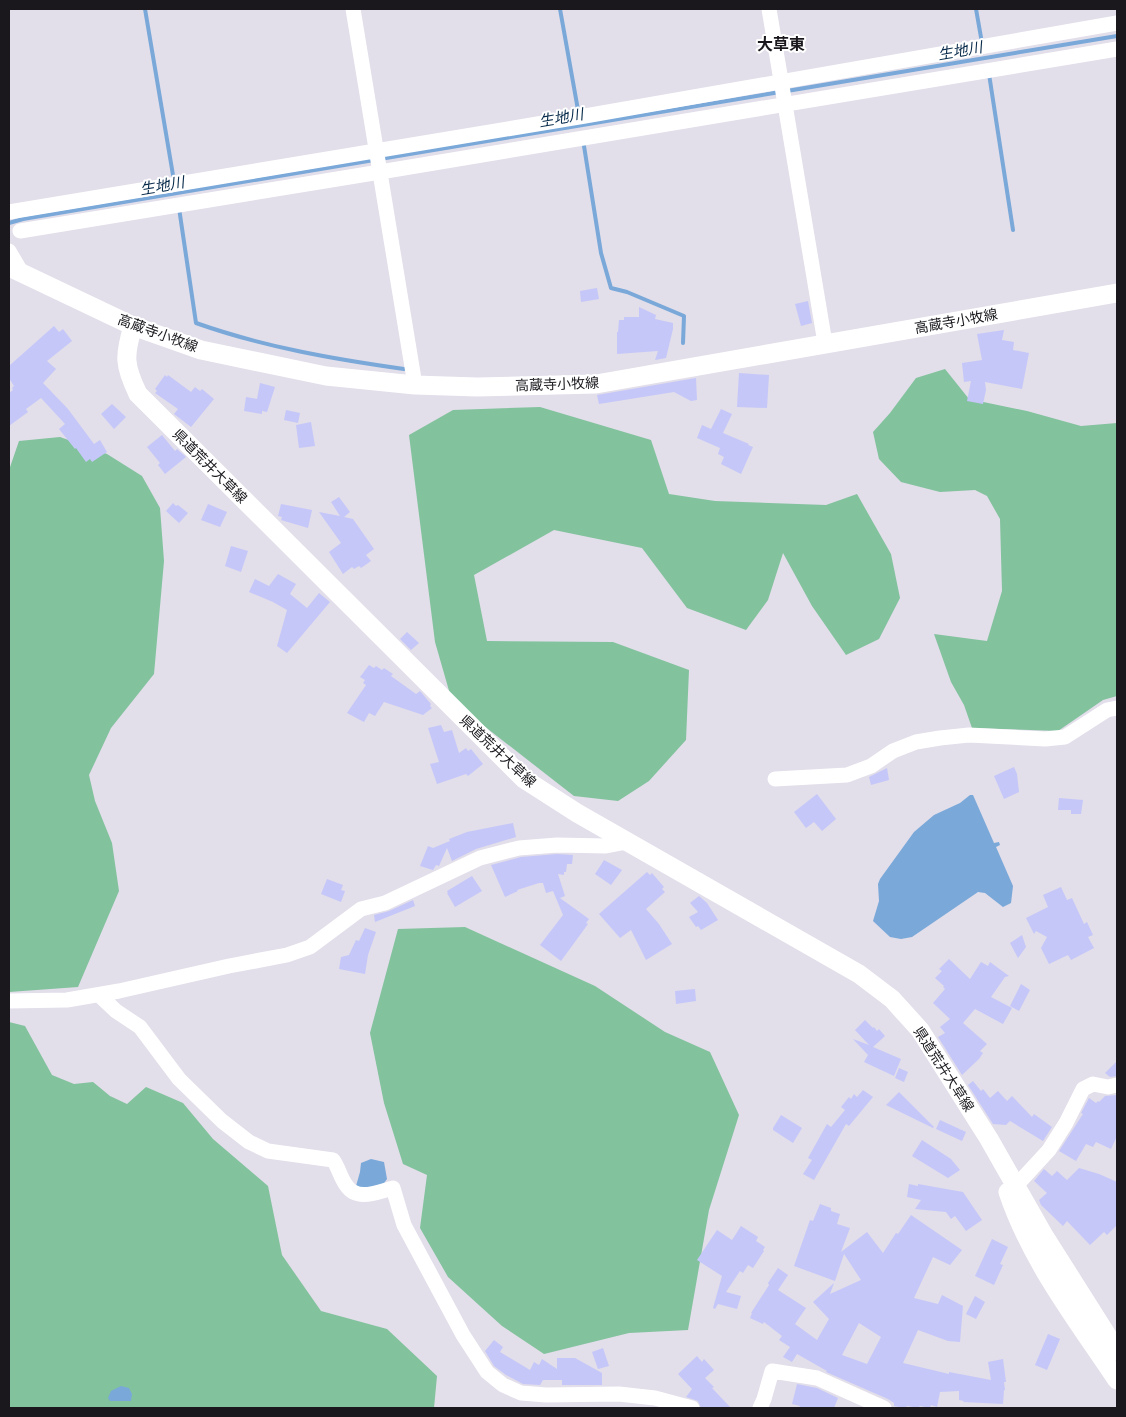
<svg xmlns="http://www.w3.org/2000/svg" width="1126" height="1417" font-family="'Space Grotesk','Noto Sans JP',sans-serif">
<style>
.green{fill:#82c29d}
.water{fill:#79a8d9}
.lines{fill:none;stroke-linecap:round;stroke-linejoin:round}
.stream{stroke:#79a8d9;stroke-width:4}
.building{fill:#c5c7f9;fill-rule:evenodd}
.minor{stroke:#fff;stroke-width:15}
.major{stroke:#fff;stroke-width:19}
.labels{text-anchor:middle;stroke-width:4;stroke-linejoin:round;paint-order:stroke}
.street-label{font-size:14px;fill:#1a181d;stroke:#fff}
.water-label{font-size:15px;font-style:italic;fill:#082b4b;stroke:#fff}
.quarter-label{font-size:16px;font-weight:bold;fill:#1a181d;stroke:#fff}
</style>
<rect width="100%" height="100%" fill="#e2deea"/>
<!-- green -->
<path class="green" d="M945 369 969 399 1027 411 1081 426 1117 423V696L1103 700 1058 731 972 728 964 705 951 682 934 634 987 641 1002 591 1000 519 987 496 975 490 940 492 901 482 879 459 873 432 890 413 916 378Z
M540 407 651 440 669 494 715 501 826 505 857 494 891 554 900 598 879 639 846 655 812 606 783 553 768 600 746 630 687 608 642 548 554 530 474 575 487 641 613 642 689 670 686 740 649 781 618 801 574 796 452 701 435 642 409 435 453 410Z
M60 437 107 454 142 476 160 508 164 561 154 674 111 728 89 775 95 801 112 843 119 891 78 987 9 992V470L19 441Z
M465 927 595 986 665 1032 710 1052 739 1115 709 1210 688 1330 629 1333 544 1354 502 1326 448 1277 420 1228 427 1175 403 1164 384 1103 370 1033 398 929Z
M9 1022 25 1026 52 1075 74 1084 93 1082 110 1096 127 1104 146 1087 183 1103 213 1139 268 1186 282 1255 321 1311 387 1329 437 1376 434 1408H9Z"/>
<!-- water -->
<path class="water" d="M970 795H973L994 843 999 842 1000 845 996 847 1013 886 1011 903 1003 907 985 893 978 892 912 937 901 939 890 937 873 921 879 901 878 884 880 879 914 832 934 815 960 803Z
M371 1159 384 1162 387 1179 382 1186 361 1190 356 1186 360 1172 361 1163Z
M121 1386 129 1388 132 1394 131 1401H110L108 1398 111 1391Z"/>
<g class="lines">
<!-- stream -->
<path class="stream" d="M145 9 174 181
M560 9 578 110
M976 9 982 43
M989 74 1013 230
M787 91 1117 36
M584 146 601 253 611 288 627 292 684 316 683 343
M380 159 780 92
M179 208 196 323C264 347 333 359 404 369
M9 223 23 219 374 160"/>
</g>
<!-- building -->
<path class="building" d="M597 288 599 299 581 302 580 291Z
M808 301 812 323 801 326 795 304Z
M639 307 656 315 655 319 673 323V329L666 358 655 360 658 351 617 354V332H618L619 320H624V317H639Z
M54 326 59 332 63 329 72 341 47 361 56 369 43 383 68 409 94 444 100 440 107 452 92 462 90 459 86 462 76 448 75 449 59 429 65 424 41 398 26 409 28 412 9 426V393L13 390 12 388 14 386 9 378V366Z
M1004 330 1002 340 1014 342 1013 350 1029 353 1022 389 985 382 986 390 983 404 967 401 971 381 964 382 962 363 982 360 977 334Z
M739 373 769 375 767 408 737 407Z
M165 375 167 377 168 375 191 392 195 387 200 391 202 389 214 399 191 427 174 414 178 409 155 393 157 391 155 389Z
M696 378 697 400 691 401 674 392 599 404 597 395Z
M260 383 275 387 267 412 262 411V414L244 411 246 397 257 399Z
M112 404 126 417 114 429 101 414Z
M721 409 732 414 723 433 749 444 748 445 753 447 741 474 721 464 724 457 718 454 720 448 697 438 702 425 711 429Z
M286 410 300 413 298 423 284 420Z
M311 422 315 446 299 448 296 425Z
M162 435 175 451 177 449 186 457 165 474 158 465 160 463 147 447Z
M339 497 350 512 344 517 353 519 374 549 366 555 371 561 361 568 359 566 354 569 352 567 343 574 329 552 341 543 319 512 340 516 331 502Z
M173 503 176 506 178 505 188 513 179 523 166 511Z
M208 504 227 512 220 527 201 520Z
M281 504 312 510 308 528 281 520 282 517 278 516Z
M231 546 248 551 241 572 225 566Z
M278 574 296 584 290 594 307 608 319 593 330 602 287 653 277 646 287 610 273 602 249 592 255 579 269 586Z
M407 632 419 643 411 650 400 639Z
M369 665 374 668 376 666 382 670 384 668 393 674 391 676 416 694 420 691 431 704 430 706 432 708 423 715 384 702 375 716 369 713 364 722 347 713 366 685 363 683 365 680 360 677Z
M441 725 444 732 452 730 459 753 466 748 468 751 471 749 483 764 468 776 466 774 437 784 430 764 439 762 428 728Z
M1014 767 1017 774 1019 792 1004 799 994 776Z
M887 768 889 780 871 785 869 777Z
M817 794 836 819 822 831 814 822 806 828 794 812Z
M1059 798 1083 800 1081 814H1071V810H1058Z
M513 823 516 837 476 849 452 861 447 848 439 866 436 865 433 870 420 866 428 846 433 848 450 841 449 839 467 832Z
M557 854 573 855 572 864H567L566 872H564V875L558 874 565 896 560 898 589 919 586 923 588 924 561 961 540 945 563 915 553 891 546 893 543 883H539L517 890 518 891 505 897 491 865 521 857Z
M604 860 622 870 611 885 595 874Z
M647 872 650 875 652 873 664 887 662 889 665 892 646 909 659 924 672 944 646 960 631 930 620 938 599 914Z
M472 876 482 891 455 907 447 893H448L447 891Z
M327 879 343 885 341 890 345 891 341 902 321 894Z
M1061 887 1067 900 1072 898 1084 924 1087 922 1093 935 1088 937 1094 948 1071 960 1068 955 1049 964 1041 948 1047 937 1036 931 1034 934 1026 918 1048 907 1043 895Z
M699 896 707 903 718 920 701 930 698 926 696 927 689 917 698 912 690 903Z
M413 900 415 906 375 922 374 915 389 911Z
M365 928 376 932 368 955 365 974 339 969 341 957 349 955 356 940 359 941Z
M1022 935 1026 947 1018 958 1010 943Z
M949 959 970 979 981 962 988 966 990 962 1009 976 1005 977 991 997 1012 1008 1003 1024 975 1009 963 1023 987 1044 980 1051 983 1053 979 1059 962 1075 938 1037 945 1033 940 1027 950 1019 933 1003 945 989 943 987 944 986 935 978 942 971 939 969Z
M1021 984 1030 990 1019 1011 1010 1006Z
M695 989 696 1001 676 1004 675 991Z
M865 1020 873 1028 874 1027 877 1031 879 1029 885 1036 873 1047 901 1059 894 1076 864 1062 868 1055 853 1039 869 1045 855 1030Z
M1117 1061V1076L1110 1077 1105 1073Z
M899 1068 908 1072 904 1082 895 1078Z
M973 1081 981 1091 983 1089 990 1098 998 1091 1007 1101 1012 1096 1032 1117 1034 1114 1052 1127 1043 1141 1010 1121 1006 1125 993 1124 968 1085Z
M863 1090 873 1097 849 1126 846 1124 814 1180 803 1174 812 1160 808 1158 827 1124 831 1127 845 1110 841 1107 849 1097 851 1099 854 1094 857 1097Z
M899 1092 934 1127 933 1128 886 1105Z
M1117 1095V1136L1111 1149 1096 1142 1093 1147 1086 1144 1076 1161 1059 1151 1083 1114 1081 1113 1089 1098 1096 1103 1098 1101 1099 1102 1105 1096Z
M781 1115 802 1128 793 1143 773 1130V1128Z
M940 1120 966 1132 962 1141 936 1129Z
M922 1140 951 1159 960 1170 948 1178 912 1156Z
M1079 1168 1099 1174 1117 1182V1225L1107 1235 1104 1232 1090 1245 1067 1221 1063 1226 1041 1205 1039 1200 1047 1193 1034 1181 1044 1169 1052 1176 1057 1171 1067 1180Z
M909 1184 918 1186V1184L963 1192 982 1220 966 1231 955 1216 951 1219 946 1212 915 1209 921 1200 907 1197Z
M820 1204 831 1208V1211L840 1214 837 1224 850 1228 841 1252 867 1232 883 1253 896 1233 898 1234 911 1215 962 1250 950 1265 933 1257 914 1298 938 1304 942 1295 963 1306 960 1342 948 1341 918 1330 903 1363 949 1374V1372L991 1380 988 1362 1003 1359 1006 1382H1004L1005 1390H1004L1003 1404 963 1402 964 1401 959 1400V1391L940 1392 937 1407 931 1405 930 1408 920 1406 918 1408 907 1406 906 1408H904L894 1406V1403L888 1399 826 1372 827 1371 797 1354 792 1362 783 1357 790 1347 779 1340 782 1336 764 1322 763 1324 750 1318 752 1313H751L769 1285 768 1283 778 1268 788 1275 778 1290 806 1308 795 1324 817 1340 829 1319 813 1302 834 1283 830 1294 861 1280 844 1254 835 1281 794 1266 810 1220 813 1221ZM859 1323 881 1337 867 1364 842 1355Z
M741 1226 758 1237 756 1241 765 1247 763 1250 764 1251 753 1268 748 1265 743 1273 740 1271 726 1292 741 1296 737 1309 718 1304 715 1309 713 1308 722 1276 697 1260 717 1230 732 1240Z
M992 1239 1008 1247 1000 1264 1003 1265 994 1285 975 1276Z
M975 1296 985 1302 976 1319 966 1314Z
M1048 1334 1060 1339 1047 1370 1035 1365Z
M494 1340 503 1347 500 1352 530 1370 534 1362 539 1365 542 1359 557 1369V1358H575L602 1373V1385H562V1380H543L540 1385 523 1384 506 1375 494 1366 485 1351Z
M603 1348 609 1366 598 1369 592 1352Z
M697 1356 702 1362 704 1359 714 1370 705 1378 714 1387 712 1388 731 1408H701L698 1401 686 1397 692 1389 678 1374Z
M797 1384 817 1388 838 1398 834 1408H799L800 1406 792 1404Z"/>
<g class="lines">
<!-- minor -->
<path class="minor" d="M353 9 415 385
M769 9 825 343
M9 212 585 116 1117 23
M20 231 380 172 1117 49
M9 251 23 275
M775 779 847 775 871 766 893 751 916 742 940 738 969 735 1045 739 1065 737 1107 710 1117 708
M99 995 116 1011 140 1027 179 1079 222 1121 249 1142 268 1151 333 1160C339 1168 340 1177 346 1185 357 1202 377 1192 393 1188L404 1225 463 1335 487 1372 503 1385 521 1393 546 1395 619 1394 655 1398 692 1408
M9 1001 67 1000 119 991 229 966 287 955 310 947 361 909 385 903 480 858 519 848 557 845 606 846 627 842
M1015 1187 1049 1150 1066 1123 1083 1089 1093 1084 1108 1087 1117 1085
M760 1408 764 1399 772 1371 817 1378 884 1408"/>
<!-- major -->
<path class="major" d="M9 267 133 326 201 350 326 376 415 385 477 387 596 384 1117 293
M133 326C124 356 124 365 138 394L524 779 577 813 859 974 892 999 920 1030 989 1139 1043 1234 1117 1351
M1008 1192C1031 1261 1077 1320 1117 1380"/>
</g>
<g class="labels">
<!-- street labels -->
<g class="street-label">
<text transform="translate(956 321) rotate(-10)" y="5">高蔵寺小牧線</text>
<text transform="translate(158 333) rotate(20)" y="5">高蔵寺小牧線</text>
<text transform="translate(557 384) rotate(-2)" y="5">高蔵寺小牧線</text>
<text transform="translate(210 466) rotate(45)" y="5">県道荒井大草線</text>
<text transform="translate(498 751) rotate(43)" y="5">県道荒井大草線</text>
<text transform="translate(944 1069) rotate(57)" y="5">県道荒井大草線</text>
</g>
<!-- water labels -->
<g class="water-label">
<text transform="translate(960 51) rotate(-10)" y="5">生地川</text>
<text transform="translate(561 118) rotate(-10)" y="5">生地川</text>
<text transform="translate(162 186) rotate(-10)" y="5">生地川</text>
</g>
<!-- quarter labels -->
<g class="quarter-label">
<text x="781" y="50">大草東</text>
</g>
</g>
<!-- border -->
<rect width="1126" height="1417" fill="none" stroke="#1a181d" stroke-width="20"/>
</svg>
